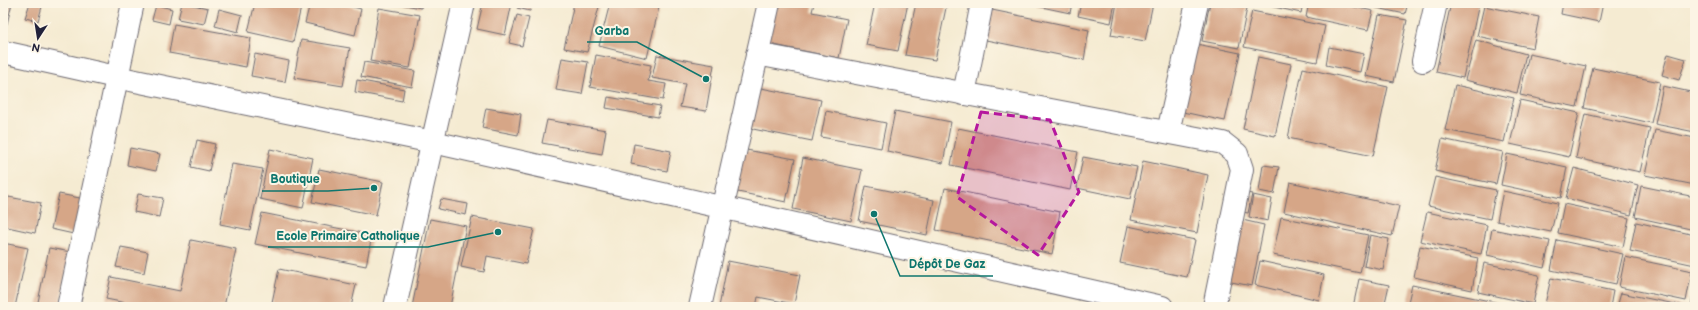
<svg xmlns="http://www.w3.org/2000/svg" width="1698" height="310" font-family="'Balsamiq Sans',sans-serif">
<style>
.building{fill:#d6a687}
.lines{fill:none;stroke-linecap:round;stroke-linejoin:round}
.minor-casing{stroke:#6c6870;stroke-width:24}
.minor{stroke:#fff;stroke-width:22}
.marked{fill:#b5179e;fill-opacity:0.2;stroke:#b5179e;stroke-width:3;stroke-dasharray:8 5;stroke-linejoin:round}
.leader{fill:none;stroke:#0f766e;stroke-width:1.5}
.callout-dot{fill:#0f766e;stroke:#fcf5e5;stroke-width:1.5}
.callout-label{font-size:12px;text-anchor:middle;font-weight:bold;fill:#0f766e;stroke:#fcf5e5;stroke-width:4;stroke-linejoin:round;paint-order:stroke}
</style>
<rect width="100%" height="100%" fill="#fcf5e5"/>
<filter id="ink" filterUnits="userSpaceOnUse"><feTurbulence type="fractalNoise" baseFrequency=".025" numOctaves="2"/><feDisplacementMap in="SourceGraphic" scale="8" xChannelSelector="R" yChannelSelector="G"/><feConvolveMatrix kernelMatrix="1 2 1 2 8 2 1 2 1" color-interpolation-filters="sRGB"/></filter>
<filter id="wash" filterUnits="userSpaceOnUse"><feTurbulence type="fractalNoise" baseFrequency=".012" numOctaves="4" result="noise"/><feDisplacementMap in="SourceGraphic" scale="16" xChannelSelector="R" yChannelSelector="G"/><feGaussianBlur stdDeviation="0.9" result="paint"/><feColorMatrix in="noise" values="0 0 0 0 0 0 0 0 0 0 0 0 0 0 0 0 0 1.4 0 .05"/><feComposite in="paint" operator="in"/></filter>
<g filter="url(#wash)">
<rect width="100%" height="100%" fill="#f5ebd2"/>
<g id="blocks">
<!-- building -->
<path class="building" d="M3 3H12L7 24 3 23Z
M30 3H43L38 21 25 18Z
M182 3 208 8 204 24 178 19Z
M255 3H302L293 42 248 32Z
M310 3H337L361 9 355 35 305 23Z
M394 3H422L421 8Z
M483 3H512L505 35 477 29Z
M519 3H532L530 11 517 8Z
M574 3H600L587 52 564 48Z
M610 3H660L647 58 599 46Z
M773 3H814L812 12 847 19 839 58 764 43Z
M875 3H908L898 51 866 45Z
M916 3H947L935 60 905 55Z
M1037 3H1072L1070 13 1037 6Z
M1081 3H1115L1111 23 1078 16Z
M1117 3H1153L1145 41 1111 35Z
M1210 3H1248L1239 48 1202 41Z
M1256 3H1303L1301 13Z
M1309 3H1336L1373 11 1368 30 1306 17Z
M1363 3H1408L1405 14 1363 5Z
M1451 3H1479L1463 78 1436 72Z
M1563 3H1603L1599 22 1561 14Z
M156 5 172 9 169 24 152 20Z
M1484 6 1539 17 1533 48 1477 36Z
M379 8 420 15 410 68 370 61Z
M219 9 242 15 238 32 215 26Z
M992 10 1089 30 1084 60 986 40Z
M1252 11 1325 26 1317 62 1244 47Z
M517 15 529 18 522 46 509 43Z
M1379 15 1407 20 1394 82 1366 76Z
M174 24 251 38 246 67 169 53Z
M301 40 350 48 343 86 294 78Z
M1476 40 1526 54 1517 93 1465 80Z
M1192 43 1240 53 1225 121 1178 111Z
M1329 47 1364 54 1360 72 1326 65Z
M255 54 289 61 285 82 251 76Z
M1529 54 1586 66 1577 107 1520 95Z
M1668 54 1686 59 1679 80 1662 75Z
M596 55 651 65 648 81 666 84 663 100 590 87Z
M657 55 714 65 706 111 680 107 685 84 652 78Z
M1258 57 1291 64 1275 136 1243 129Z
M562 58 588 62 582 94 556 90Z
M364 62 415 71 412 87 361 77Z
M1303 68 1388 87 1373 156 1288 138Z
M1593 68 1660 82 1651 123 1584 108Z
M357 80 404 89 402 101 355 92Z
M1455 85 1514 98 1504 142 1445 130Z
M1663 86 1695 93V132L1655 124Z
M756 87 821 100 812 141 748 128Z
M608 97 660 106 658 117 606 108Z
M1520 100 1579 113 1569 157 1510 144Z
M486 108 521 114 518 135 482 128Z
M826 111 886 123 881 148 821 137Z
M895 111 951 122 943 163 887 151Z
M1585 114 1650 128 1640 172 1576 158Z
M547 120 606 130 602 154 542 143Z
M958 128 1078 152 1070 190 951 165Z
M1655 130 1695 138V185L1645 175Z
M1442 139 1503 152 1496 184 1435 171Z
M197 140 215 144 209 171 191 167Z
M634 144 671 151 667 171 631 164Z
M130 148 160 154 156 171 127 165Z
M270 149 313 158 303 208 260 199Z
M741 149 795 159 786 202 733 191Z
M1507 154 1567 167 1561 198 1501 185Z
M1083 157 1137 167 1130 199 1077 188Z
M803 158 862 170 851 221 793 209Z
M1143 161 1208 175 1197 233 1131 220Z
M232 164 263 169 250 230 220 224Z
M1263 165 1279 167 1274 194 1259 191Z
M1574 168 1638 185 1631 215 1566 198Z
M319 169 383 182 376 215 312 202Z
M1435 177 1496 190 1490 219 1428 206Z
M1290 182 1399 206 1392 236 1284 212Z
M866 186 934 200 927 235 859 221Z
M1641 186 1695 197V230L1635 217Z
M945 188 1060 212 1052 254 936 230Z
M1503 191 1558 203 1551 232 1497 221Z
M1241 192 1252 194 1248 213 1237 211Z
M59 194 85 199 78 235 51 229Z
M138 194 163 198 159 217 134 212Z
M1253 195 1272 199 1268 221 1249 217Z
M3 196 41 203 35 233 3 226Z
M441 199 468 204 466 215 438 209Z
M1564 204 1629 218 1623 247 1558 233Z
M1427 212 1487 225 1481 254 1420 241Z
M262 213 372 235 366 266 255 244Z
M472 217 534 229 526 264 487 256 484 272 461 267Z
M1281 217 1368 235 1360 273 1273 255Z
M430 219 466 226 450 307H412Z
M1238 219 1264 225 1252 286 1226 281Z
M1636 222 1695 235V265L1630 251Z
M1128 226 1195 240 1187 277 1120 263Z
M1492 229 1550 241 1544 268 1487 255Z
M1370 235 1389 239 1383 270 1364 266Z
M191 240 236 249 224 307H146L106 299 111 277 180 291Z
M1557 240 1623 254 1616 284 1551 270Z
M3 243 28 248 15 307H3Z
M1420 246 1478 258 1472 290 1414 277Z
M121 247 148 252 144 273 116 267Z
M49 248 71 252 59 307H37Z
M1625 257 1692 271 1686 301 1619 287Z
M728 261 800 275 794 304 758 297 756 307H719Z
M1260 261 1324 275 1319 300 1255 285Z
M1484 263 1539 275 1533 304 1478 292Z
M279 269 356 285 351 307H271Z
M1551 278 1613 291 1610 307H1559L1545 304Z
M1359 279 1389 285 1384 307H1353Z
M1412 285 1514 306V307H1407Z
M1694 288 1695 307H1691Z
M1621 293 1685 306V307H1617Z"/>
</g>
</g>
<g filter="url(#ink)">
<use href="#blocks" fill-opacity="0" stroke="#6c6870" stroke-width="1"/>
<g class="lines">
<defs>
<path id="minor" d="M3 52 116 77 433 142 1162 307
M757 54 1223 143 1237 154 1242 169 1214 307
M1423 61 1436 3
M964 94 982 3
M1168 132 1197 3
M68 307 133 3
M395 307 464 3
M700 307 769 3"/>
</defs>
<!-- minor casing -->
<use href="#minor" class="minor-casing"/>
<!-- minor -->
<use href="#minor" class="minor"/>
</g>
</g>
<!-- marked area -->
<path class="marked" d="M981 112 1050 120 1079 192 1038 255 957 197Z"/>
<!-- callouts -->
<path class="leader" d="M706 79L637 42H587M374 188L328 191H262M498 232L428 247H268M874 214L900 276H993"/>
<g class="callout-dot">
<circle cx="706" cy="79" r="4"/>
<circle cx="374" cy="188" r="4"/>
<circle cx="498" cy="232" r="4"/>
<circle cx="874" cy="214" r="4"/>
</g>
<g class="callout-label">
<text x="612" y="35">Garba</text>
<text x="295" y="183">Boutique</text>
<text x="348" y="240">Ecole Primaire Catholique</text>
<text x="947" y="268">Dépôt De Gaz</text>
</g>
<!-- margin -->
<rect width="1698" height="310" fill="none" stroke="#fcf5e5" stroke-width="16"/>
<!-- north arrow -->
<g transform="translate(38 38) rotate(192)" stroke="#fcf5e5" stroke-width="3" paint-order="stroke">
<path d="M0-3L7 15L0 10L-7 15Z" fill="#22223b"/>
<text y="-6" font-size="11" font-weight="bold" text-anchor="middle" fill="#22223b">N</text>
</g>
</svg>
